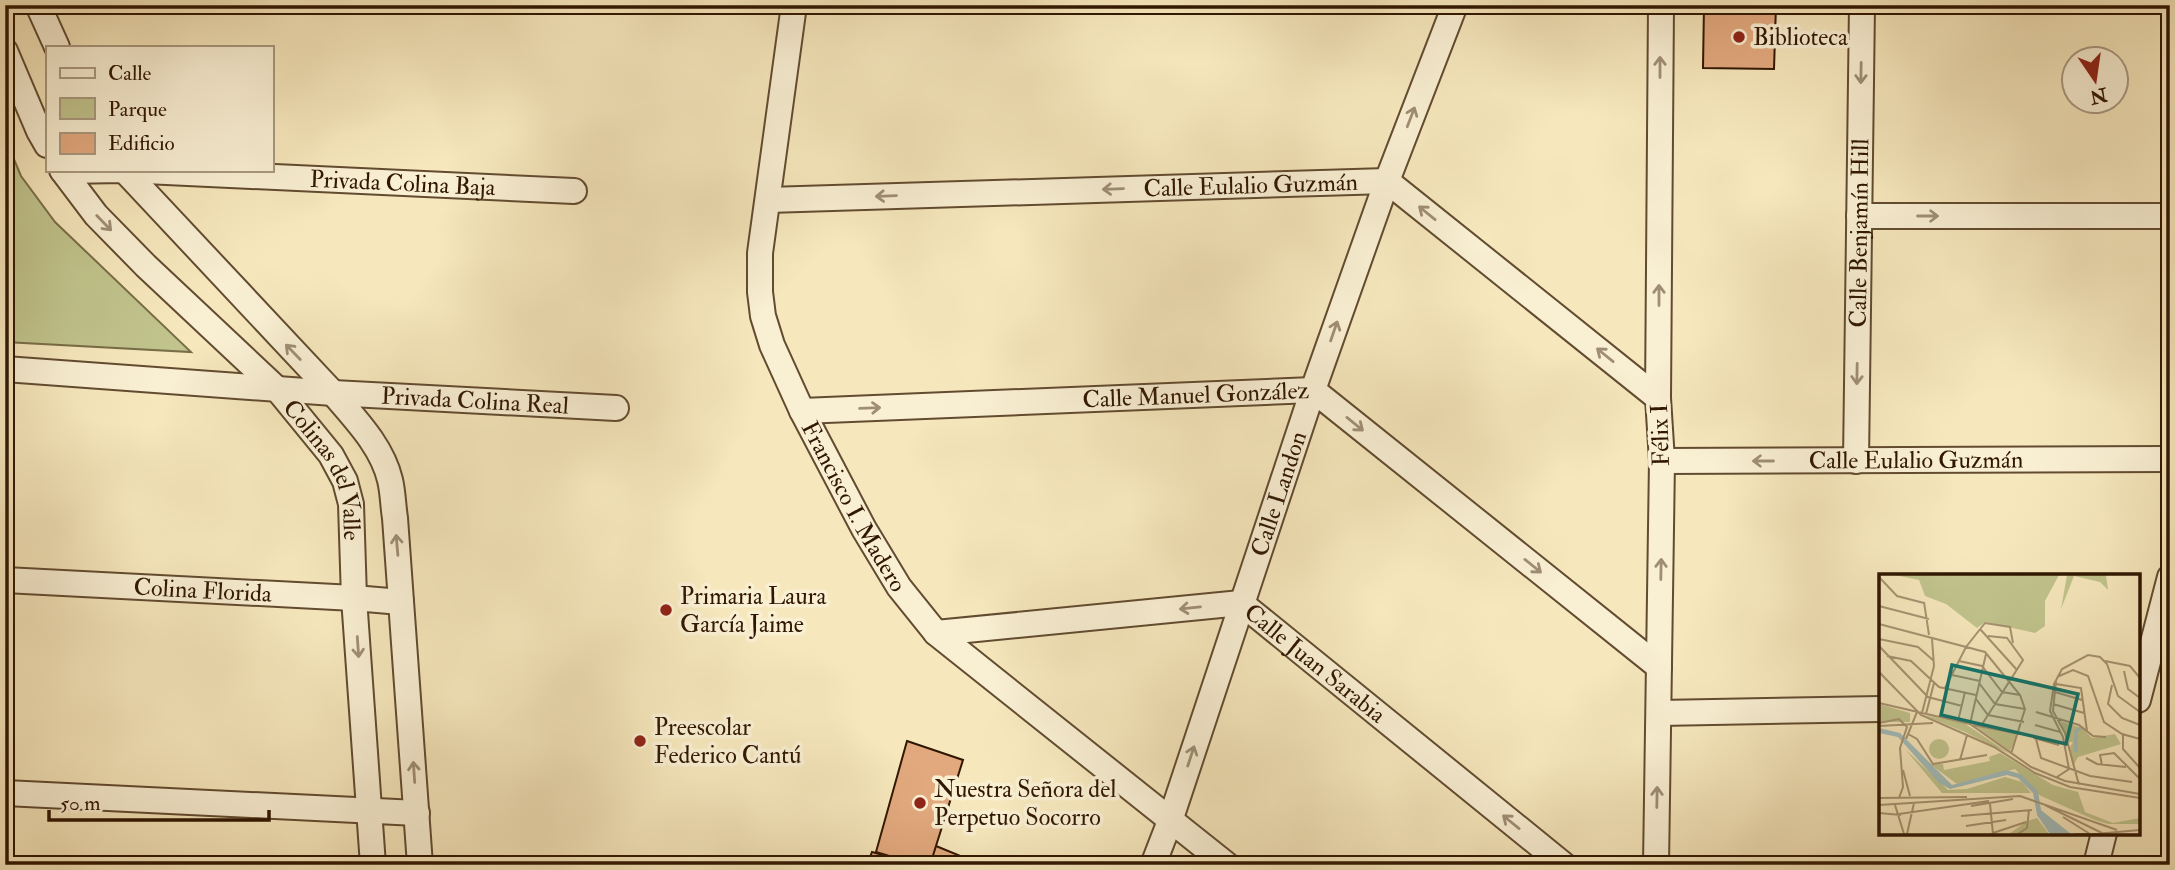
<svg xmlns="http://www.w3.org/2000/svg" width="2175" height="870" font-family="'IM FELL Double Pica',serif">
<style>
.green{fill:#c1c48d;stroke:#796e48;stroke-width:2}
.building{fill:#e2a97e;stroke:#311702;stroke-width:2}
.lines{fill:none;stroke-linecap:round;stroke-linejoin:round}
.street-casing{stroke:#624b30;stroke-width:28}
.street{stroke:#f9efd3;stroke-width:24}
.oneway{stroke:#9f8e75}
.poi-dot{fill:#8f2418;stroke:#f9efd3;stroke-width:2.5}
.labels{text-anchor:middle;stroke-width:7;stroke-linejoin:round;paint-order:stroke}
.poi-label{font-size:24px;fill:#311702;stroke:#f9efd3;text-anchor:start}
.street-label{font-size:24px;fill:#311702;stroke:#f9efd3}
.inset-river{fill:none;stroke:#a2bdbc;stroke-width:3.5}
.inset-road{fill:none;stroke:#a79472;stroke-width:2}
.view{fill:#0f766e;fill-opacity:0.15;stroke:#0f766e;stroke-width:3.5}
.inset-edge{fill:none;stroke:#311702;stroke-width:3.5}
</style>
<rect width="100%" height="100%" fill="#f6e7bc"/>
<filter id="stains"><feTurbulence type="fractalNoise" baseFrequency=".00286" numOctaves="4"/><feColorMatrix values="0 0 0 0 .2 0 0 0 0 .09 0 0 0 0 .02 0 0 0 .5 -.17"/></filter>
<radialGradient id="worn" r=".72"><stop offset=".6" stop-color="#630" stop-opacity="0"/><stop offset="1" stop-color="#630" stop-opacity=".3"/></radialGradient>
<!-- green -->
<path class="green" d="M5 138 21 176 55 222 191 352 5 342Z"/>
<!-- building -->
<path class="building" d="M1704 5H1776L1774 69 1703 68Z
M907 741 963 760 930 865H919L876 852Z
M936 846 963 857 960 865H930Z
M872 852 919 865H867Z
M963 857 989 862V865H960Z"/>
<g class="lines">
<defs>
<g id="street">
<path d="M38 5 57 47"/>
<path id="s1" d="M794 5 760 253V292L763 316 772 345 802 411 864 529 899 587 936 633 1227 865"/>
<path d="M5 51 39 131 47 145"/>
<path id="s2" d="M62 170 96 215 146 266 277 389 331 455 345 481 351 504 354 598 373 865"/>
<path d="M124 170 333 393C355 419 382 446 390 480 393 492 393 506 395 518L420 865"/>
<path id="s3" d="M63 171 124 170 574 191"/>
<path id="s4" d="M768 200 1387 181 1658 398"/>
<path d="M1859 216H2170"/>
<path id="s5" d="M5 369 333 393 616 408"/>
<path id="s6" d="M802 411 1313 390 1659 667"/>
<path id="s7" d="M1662 461 2170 459"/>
<path id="s8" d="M1856 461 1862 5"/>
<path id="s9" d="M5 580 354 598 401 602"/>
<path id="s10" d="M936 633 1241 603 1564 865"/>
<path d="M2138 700 2170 577"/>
<path d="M1659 713 1881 709"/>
<path d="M5 793 417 813"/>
<path id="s11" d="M1153 865 1170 821 1313 390 1387 181 1455 5"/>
<path d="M1656 865 1662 461 1658 398 1661 5"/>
<path d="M2096 865 2104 833"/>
</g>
</defs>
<!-- street casing -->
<use href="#street" class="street-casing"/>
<!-- street -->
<use href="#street" class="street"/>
</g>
<!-- one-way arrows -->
<defs><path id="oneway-shaft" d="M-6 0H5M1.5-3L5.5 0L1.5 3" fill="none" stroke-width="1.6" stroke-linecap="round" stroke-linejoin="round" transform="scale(1.75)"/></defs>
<g class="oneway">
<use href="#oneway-shaft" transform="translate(1660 67) rotate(-90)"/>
<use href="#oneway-shaft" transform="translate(1861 73) rotate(91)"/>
<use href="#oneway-shaft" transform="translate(1411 117) rotate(-69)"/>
<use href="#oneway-shaft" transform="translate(1113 189) rotate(178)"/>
<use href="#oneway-shaft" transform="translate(886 196) rotate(178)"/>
<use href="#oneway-shaft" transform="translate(1427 213) rotate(-141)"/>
<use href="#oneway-shaft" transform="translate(1928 216)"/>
<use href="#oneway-shaft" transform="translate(104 223) rotate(46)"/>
<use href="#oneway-shaft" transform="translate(1659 295) rotate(-90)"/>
<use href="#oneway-shaft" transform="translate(1334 331) rotate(-71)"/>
<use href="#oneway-shaft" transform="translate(293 352) rotate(-134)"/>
<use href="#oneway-shaft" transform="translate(1605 355) rotate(-141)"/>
<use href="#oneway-shaft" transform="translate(1857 374) rotate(91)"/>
<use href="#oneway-shaft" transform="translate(870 408) rotate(-2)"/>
<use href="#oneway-shaft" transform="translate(1355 424) rotate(39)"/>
<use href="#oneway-shaft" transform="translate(1763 461) rotate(180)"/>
<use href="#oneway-shaft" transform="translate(397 545) rotate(-95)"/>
<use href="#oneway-shaft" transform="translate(1533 566) rotate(39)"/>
<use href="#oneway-shaft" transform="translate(1661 569) rotate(-89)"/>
<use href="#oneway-shaft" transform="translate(1190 608) rotate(174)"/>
<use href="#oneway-shaft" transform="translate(358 647) rotate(86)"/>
<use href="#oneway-shaft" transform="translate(1191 756) rotate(-72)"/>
<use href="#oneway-shaft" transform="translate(414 772) rotate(-94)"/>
<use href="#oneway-shaft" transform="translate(1657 797) rotate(-89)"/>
<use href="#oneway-shaft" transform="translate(1511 822) rotate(-141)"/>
</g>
<!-- markers -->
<g class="poi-dot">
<circle cx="1739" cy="37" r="7"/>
<circle cx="666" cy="610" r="7"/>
<circle cx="640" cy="741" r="7"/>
<circle cx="920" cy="803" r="7"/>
</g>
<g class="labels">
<!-- poi labels -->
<g class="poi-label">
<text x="1753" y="45">Biblioteca</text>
<text x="680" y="604">Primaria Laura<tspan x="680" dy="28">García Jaime</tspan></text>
<text x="654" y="735">Preescolar<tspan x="654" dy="28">Federico Cantú</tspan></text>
<text x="934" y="797">Nuestra Señora del<tspan x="934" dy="28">Perpetuo Socorro</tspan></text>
</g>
<!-- street labels -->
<g class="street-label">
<text dy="8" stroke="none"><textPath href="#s3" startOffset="340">Privada Colina Baja</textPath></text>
<text dy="8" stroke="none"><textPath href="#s4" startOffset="483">Calle Eulalio Guzmán</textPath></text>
<text dy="8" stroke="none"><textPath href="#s8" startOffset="228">Calle Benjamín Hill</textPath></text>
<text dy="8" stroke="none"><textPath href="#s6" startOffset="394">Calle Manuel González</textPath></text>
<text dy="8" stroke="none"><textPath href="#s5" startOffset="471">Privada Colina Real</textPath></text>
<text transform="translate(1660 435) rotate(-92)" y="8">Félix I</text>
<text dy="8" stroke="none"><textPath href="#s7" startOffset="254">Calle Eulalio Guzmán</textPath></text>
<text dy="8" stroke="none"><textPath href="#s2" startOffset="404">Colinas del Valle</textPath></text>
<text dy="8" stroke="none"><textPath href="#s11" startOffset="392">Calle Landon</textPath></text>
<text dy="8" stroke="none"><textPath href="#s1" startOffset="525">Francisco I. Madero</textPath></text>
<text dy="8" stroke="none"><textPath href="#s9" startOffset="198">Colina Florida</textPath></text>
<text dy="8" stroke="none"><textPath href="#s10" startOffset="402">Calle Juan Sarabia</textPath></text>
</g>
</g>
<!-- overview -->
<g transform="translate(1879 574)">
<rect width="261" height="261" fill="#f6e7bc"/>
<path d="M16 1H180L166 27V52L156 59 106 48 98 54 67 30 46 22 40 6ZM188 1H227L229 16 221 8 195 2 182 35ZM0 130 31 139V148H0ZM44 141 85 149 131 180 86 158ZM181 147 203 154 213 164 236 160 242 170 199 183 194 192 191 173 194 168H190ZM96 152 139 160 131 177ZM50 175a10 10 0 1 1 20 0a10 10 0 1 1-20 0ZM26 175 69 216 88 215 126 203 143 208 152 219H63ZM121 179 174 211 199 218 206 238 234 249 261 244V250H229L216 246 160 221 136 195 78 210 51 190H64L65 196 111 187 110 183ZM158 244 170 260H130L148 247Z" fill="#c1c48d"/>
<path d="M0 154 21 159 73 211 127 196 142 200 159 217 162 236 192 260H171L158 241 154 219 139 204 128 201 71 215 60 209 19 163 0 159Z" fill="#a2bdbc"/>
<path class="inset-river" d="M197 178V157L202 154"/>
<path class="inset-road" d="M0 3 18 22 45 29M45 28 50 61M0 32 50 45M0 50 106 78 141 121 146 135 132 180M101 55 138 96M0 65 39 73 55 87M0 72 49 123 83 132M8 82 32 87 60 113 97 121M80 87 103 92 123 118 141 121M226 87 251 92 261 104M245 97 249 115 261 124M0 98 42 141 115 173 156 199 191 213 261 224M73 101 101 107M178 103 194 96 209 102 225 148 243 160 261 165M177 107 174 137 186 159 200 211M100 109 116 130 146 135M177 110 202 114 208 157M233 111 229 130 243 144 261 151M66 114 87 73 106 49 131 53 134 69M176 118 203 126M97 125 109 141 145 148M0 129 91 150 152 193 186 207 261 220M174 130 205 139M157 138 200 151 214 162 227 163M43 139 55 92 53 65M47 140 55 109M79 147 86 118M0 149 20 145 28 153 21 174 24 213 20 224M91 150 107 80M94 151 141 160M156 151 181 158M0 152 54 149M102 152 144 86 128 64 109 62M29 160 38 165 54 190 108 181M244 161V175L261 194M155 164 180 171M27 165 38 138M157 165 162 184 211 202 253 208M207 184 218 190 247 193M81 186 88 161M223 191 221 181 235 179 261 205M24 196 31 222M178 203 190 195 184 163 171 137 175 110 183 95 209 81 221 83 228 90 239 122 261 138M0 224 88 223M111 230 114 260M0 231 141 222 238 256M16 231 25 260M166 231 223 259M92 232 134 225M0 239 22 241M20 240 110 227M82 242 153 236M184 243 211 260M87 252 127 246M28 260 35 229M111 260 147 248M139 260 148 254 150 236M196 260H218M216 260 261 256"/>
<path class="view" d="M73 91 199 120 187 170 62 141Z"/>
<rect width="261" height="261" class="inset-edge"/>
</g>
<!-- margin -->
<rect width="2175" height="870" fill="none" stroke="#f6e7bc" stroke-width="28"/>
<rect x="7" y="7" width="2161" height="856" fill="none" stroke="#311702" stroke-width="3.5"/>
<rect x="14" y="14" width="2147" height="842" fill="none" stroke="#311702" stroke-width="2"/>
<!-- legend -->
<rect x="46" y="46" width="228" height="126" fill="#f9efd3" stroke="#a9997f" stroke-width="2"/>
<rect x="60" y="68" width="35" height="10" fill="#f9efd3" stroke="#a9997f" stroke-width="2"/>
<text x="108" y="80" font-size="21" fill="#311702">Calle</text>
<rect x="60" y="98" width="35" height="21" fill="#c1c48d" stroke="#a9997f" stroke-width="2"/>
<text x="108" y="116" font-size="21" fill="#311702">Parque</text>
<rect x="60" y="133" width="35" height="21" fill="#e2a97e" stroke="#a9997f" stroke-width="2"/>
<text x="108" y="150" font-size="21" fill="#311702">Edificio</text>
<!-- north arrow -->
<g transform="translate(2095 80) rotate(167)"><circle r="33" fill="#f9efd3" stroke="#a9997f" stroke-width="2"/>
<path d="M0-5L12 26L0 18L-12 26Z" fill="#8f2418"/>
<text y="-10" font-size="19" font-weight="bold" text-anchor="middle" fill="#311702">N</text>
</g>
<!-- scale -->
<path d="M49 810v10h220v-10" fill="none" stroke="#311702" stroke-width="3.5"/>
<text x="60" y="810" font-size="21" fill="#311702" stroke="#f9efd3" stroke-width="5" paint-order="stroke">50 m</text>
<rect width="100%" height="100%" filter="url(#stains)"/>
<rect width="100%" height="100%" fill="url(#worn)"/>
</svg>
